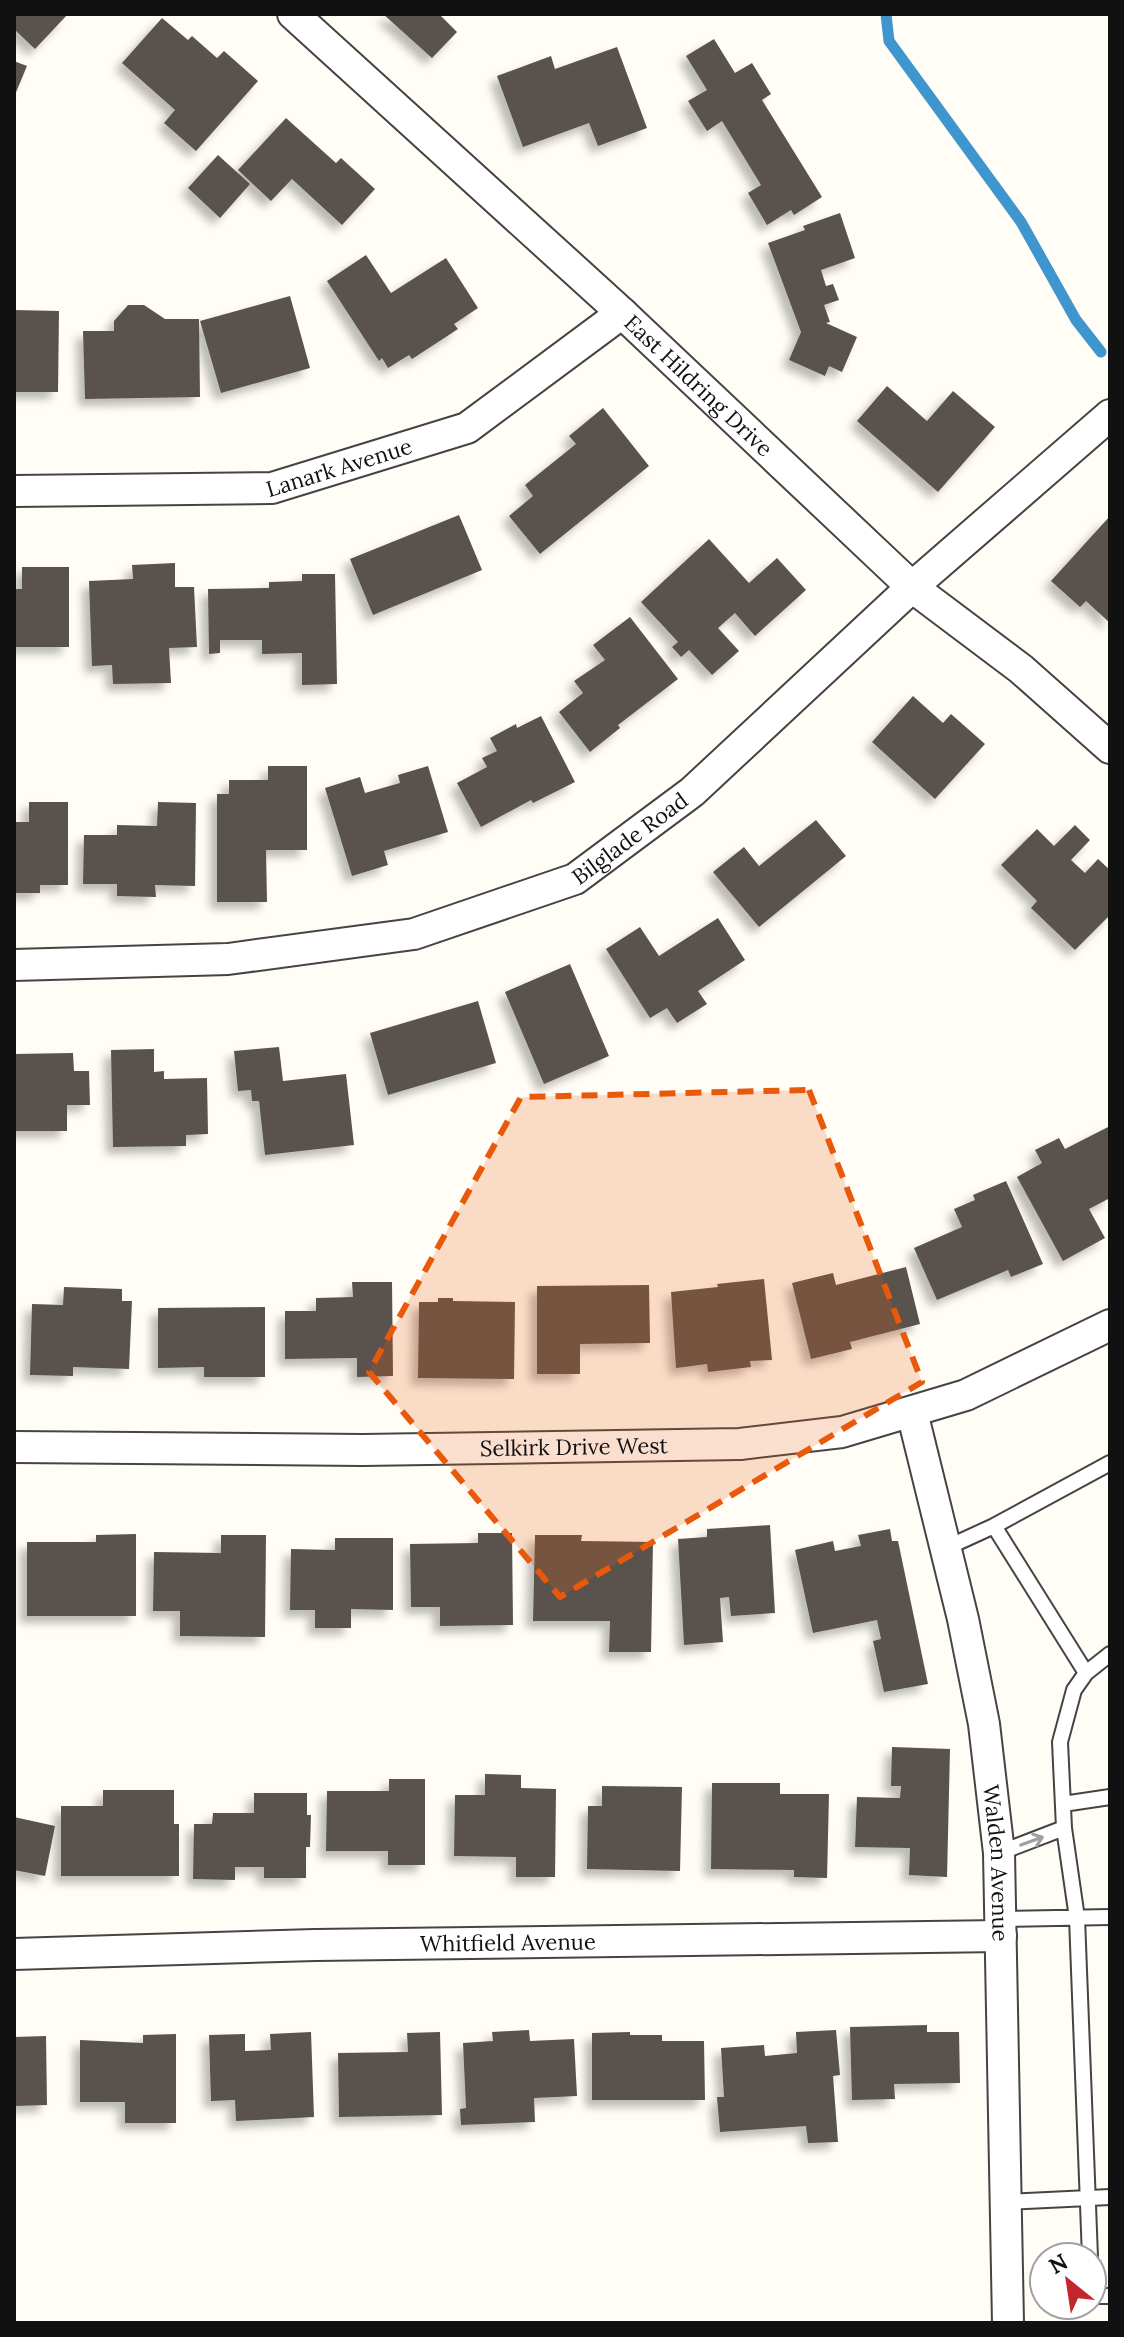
<svg xmlns="http://www.w3.org/2000/svg" width="1124" height="2337" font-family="Lora,serif">
<style>
.lines{fill:none;stroke-linecap:round;stroke-linejoin:round}
.stream{stroke:#3f96cf;stroke-width:11}
.building{fill:#5a524d;filter:url(#shadow)}
.service-casing{stroke:#444;stroke-width:18}
.minor-casing{stroke:#444;stroke-width:34}
.service{stroke:#fff;stroke-width:14}
.minor{stroke:#fff;stroke-width:30}
.oneway{stroke:#a0a0a0}
.marked{fill:#e8590c;fill-opacity:0.2;stroke:#e8590c;stroke-width:6;stroke-dasharray:16 10;stroke-linejoin:round}
.labels{text-anchor:middle;stroke-width:8;stroke-linejoin:round;paint-order:stroke}
.street-label{font-size:22px;fill:#111;stroke:#fff}
</style>
<defs>
<filter id="shadow"><feDropShadow dx="-7" dy="7" stdDeviation="4" flood-color="#0004"/></filter>
</defs>
<rect width="100%" height="100%" fill="#fffdf5"/>
<g class="lines">
<!-- stream -->
<path class="stream" d="M886 14 889 41 1021 222 1076 320 1101 352"/>
</g>
<!-- building -->
<path class="building" d="M14 14H68L35 49 14 29Z
M383 14H439L457 32 432 58Z
M162 18 188 40 192 36 217 58 224 51 258 81 196 151 164 123 175 110 122 63Z
M714 39 735 73 752 63 771 94 762 100 822 197 794 215 791 210 767 225 748 193 761 185 722 121 707 131 688 101 707 90 686 56Z
M617 47 647 128 598 146 589 123 523 147 497 76 551 56 555 69Z
M14 61 27 66 14 97Z
M286 118 336 163 341 158 375 189 342 225 292 179 271 201 238 170Z
M218 155 250 184 220 218 188 188Z
M840 213 855 258 821 270 826 286 833 284 839 300 824 305 830 322 826 323 857 337 842 372 829 366 825 376 789 360 801 332 768 243 805 230 803 226Z
M366 255 391 293 446 258 478 308 454 324 458 329 412 359 409 355 388 368 382 358 379 361 327 281Z
M290 296 310 368 221 393 200 321Z
M128 305H144L165 319H199L200 397 85 399 83 331H114V321Z
M14 310 59 311 58 392H14Z
M887 386 927 421 953 391 995 427 938 492 857 421Z
M603 408 649 466 540 554 509 516 533 496 525 485 576 444 569 436Z
M459 515 482 570 373 615 350 559Z
M1110 516V623L1086 601 1080 607 1051 581Z
M709 539 749 583 777 558 806 590 755 636 735 613 718 628 739 651 712 675 689 650 681 657 672 647 678 642 641 602Z
M175 563V587H194L197 647 169 648 171 683 113 684 112 665 92 666 89 581 133 579 132 565Z
M22 567H69V647H14V589H22Z
M302 574H335L337 684 302 685V653L262 654V640H220V653L209 654 208 589 269 588V582L302 581Z
M630 617 678 679 618 725 620 728 590 752 559 712 583 693 574 681 605 660 593 645Z
M913 696 943 723 951 714 985 744 935 799 872 742Z
M541 716 575 782 533 803 531 800 481 827 457 783 487 767 482 758 497 751 490 738 516 724 517 728Z
M268 766H307V850H266L267 902H217V794H229V780H268Z
M428 766 448 832 384 851 388 865 352 876 325 788 360 777 365 793 400 783 398 775Z
M29 802H68V885H40V893H14V822H29Z
M158 802 196 803 195 886 155 885 156 897 117 896V884H83L84 835H117V825L157 826Z
M816 820 846 856 759 927 713 872 744 847 759 866Z
M1075 825 1090 840 1071 860 1085 873 1098 859 1110 870V915L1075 950 1031 908 1037 901 1001 865 1037 829 1054 846Z
M718 918 745 960 698 991 707 1004 677 1023 667 1008 650 1018 606 949 640 927 659 956Z
M570 964 609 1056 544 1084 505 992Z
M478 1001 496 1063 388 1095 370 1033Z
M279 1047 283 1081 346 1074 354 1145 265 1155 259 1101H252L251 1090 238 1091 234 1051Z
M154 1049V1072L164 1071V1079L207 1078 208 1134 186 1135V1146L113 1147 111 1050Z
M73 1053 74 1071H89L90 1105H67V1131H14V1054Z
M1110 1126V1198L1089 1209 1105 1238 1063 1261 1017 1177 1042 1163 1035 1150 1059 1138 1065 1149Z
M1006 1181 1043 1264 1011 1277 1008 1270 937 1300 914 1248 962 1227 954 1209 975 1200 973 1195Z
M906 1267 920 1324 850 1342 852 1349 811 1359 792 1283 833 1273 836 1285Z
M764 1279 772 1360 750 1361 751 1367 708 1372 707 1364 676 1368 671 1292 718 1287 717 1284Z
M352 1282H392L393 1376 357 1377V1358L285 1359V1311H316V1298L353 1297Z
M649 1285 650 1343 580 1344V1374H537V1286Z
M64 1287 122 1289V1301H132L129 1369 73 1367V1376L30 1375 32 1304 63 1305Z
M438 1298H453V1301L515 1302 514 1379 418 1378 419 1302H438Z
M265 1307V1377H204V1367L158 1368V1308Z
M770 1525 775 1613 731 1616 729 1597 720 1598 723 1642 684 1645 678 1539 707 1537V1529Z
M890 1529 892 1541H898L928 1684 884 1692 873 1641 881 1639 877 1620 813 1633 795 1550 833 1541 835 1551 861 1546 858 1535Z
M478 1533H512L513 1625 440 1626V1607H411L410 1544 478 1543Z
M136 1534V1616H27V1542H96V1535Z
M221 1535H266L265 1637 180 1636V1611H153L154 1552 221 1553Z
M535 1535H582L581 1541 653 1542 651 1652H609L610 1621H533Z
M335 1538H393V1610L351 1609V1628H315V1610H290L291 1549 335 1550Z
M892 1747 950 1749 947 1877 909 1875 910 1848 855 1847 857 1797 900 1798 901 1786H891Z
M485 1774 521 1775V1788L556 1789 555 1877H516V1857L454 1856 455 1795H485Z
M389 1779H425V1865H388V1851H326L327 1791H389Z
M712 1783H780V1794H829L827 1878 794 1877V1870L711 1869Z
M602 1786 682 1787 680 1871 587 1869 588 1806H602Z
M103 1790H174V1824H179V1876H61V1806H103Z
M254 1793H307V1815H311L310 1847H306V1878H264V1867H235V1880L193 1879 194 1824H212L213 1813H254Z
M14 1817 55 1826 45 1876 14 1870Z
M927 2025V2032H959L960 2083 894 2084 895 2099 852 2100 850 2027Z
M529 2030 530 2041 574 2039 577 2096 534 2098 535 2122 461 2125 460 2109 466 2108 463 2043 493 2041 492 2032Z
M836 2030 840 2075 833 2076 838 2142 808 2143 806 2126 720 2132 717 2097H724L721 2048 764 2045 765 2056 797 2053 796 2032Z
M311 2032 314 2117 236 2121 235 2100 211 2101 209 2035 245 2034V2051L271 2050 270 2034Z
M440 2032 442 2115 339 2117 338 2053 408 2052 407 2033Z
M630 2032V2035H662V2041H704L705 2100H592V2033Z
M176 2034V2123H125V2102H80V2040L143 2043V2035Z
M46 2036 47 2105 14 2106V2037Z"/>
<g class="lines">
<defs>
<path id="service" d="M994 1526 1086 1673
M946 1548 994 1526 1110 1463
M1063 1804 1110 1797
M999 1853 1064 1828
M1000 1919 1110 1917
M1007 2202 1110 2197
M1090 2257 1077 1918 1064 1828 1060 1742 1074 1690 1086 1673 1110 1654
M1092 2296H1110"/>
<g id="minor">
<path id="s1" d="M293 14 622 313 912 587 1021 669 1110 748"/>
<path id="s2" d="M14 491 272 488 467 428 622 313"/>
<path id="s3" d="M14 965 228 959 414 934 575 879 692 792 912 587 1110 415"/>
<path id="s4" d="M912 1412 963 1619 984 1724 999 1853 1008 2323"/>
<path id="s5" d="M14 1447 363 1450 740 1444 842 1432 966 1395 1110 1325"/>
<path id="s6" d="M14 1954 315 1945 1001 1936"/>
</g>
</defs>
<!-- service casing -->
<use href="#service" class="service-casing"/>
<!-- minor casing -->
<use href="#minor" class="minor-casing"/>
<!-- service -->
<use href="#service" class="service"/>
<!-- minor -->
<use href="#minor" class="minor"/>
</g>
<!-- one-way arrows -->
<defs><path id="oneway-shaft" d="M-6 0H5M1.5-3L5.5 0L1.5 3" fill="none" stroke-width="1.6" stroke-linecap="round" stroke-linejoin="round" transform="scale(2)"/></defs>
<use class="oneway" href="#oneway-shaft" transform="translate(1032 1841) rotate(-20)"/>
<!-- marked area -->
<path class="marked" d="M809 1090 922 1382 560 1597 369 1372 521 1097Z"/>
<g class="labels">
<!-- street labels -->
<g class="street-label">
<text dy="8" stroke="none"><textPath href="#s1" startOffset="550">East Hildring Drive</textPath></text>
<text dy="8" stroke="none"><textPath href="#s2" startOffset="328">Lanark Avenue</textPath></text>
<text dy="8" stroke="none"><textPath href="#s3" startOffset="640">Bilglade Road</textPath></text>
<text dy="8" stroke="none"><textPath href="#s5" startOffset="560">Selkirk Drive West</textPath></text>
<text dy="8" stroke="none"><textPath href="#s4" startOffset="460">Walden Avenue</textPath></text>
<text dy="8" stroke="none"><textPath href="#s6" startOffset="494">Whitfield Avenue</textPath></text>
</g>
</g>
<!-- border -->
<rect width="1124" height="2337" fill="none" stroke="#111111" stroke-width="32"/>
<!-- north arrow -->
<g transform="translate(1068 2281) rotate(330)"><circle r="38" fill="#ffffff" stroke="#a0a0a0" stroke-width="2"/>
<path d="M0-6L14 30L0 20L-14 30Z" fill="#c4262e"/>
<text y="-12" font-size="22" font-weight="bold" text-anchor="middle" fill="#111111">N</text>
</g>
</svg>
